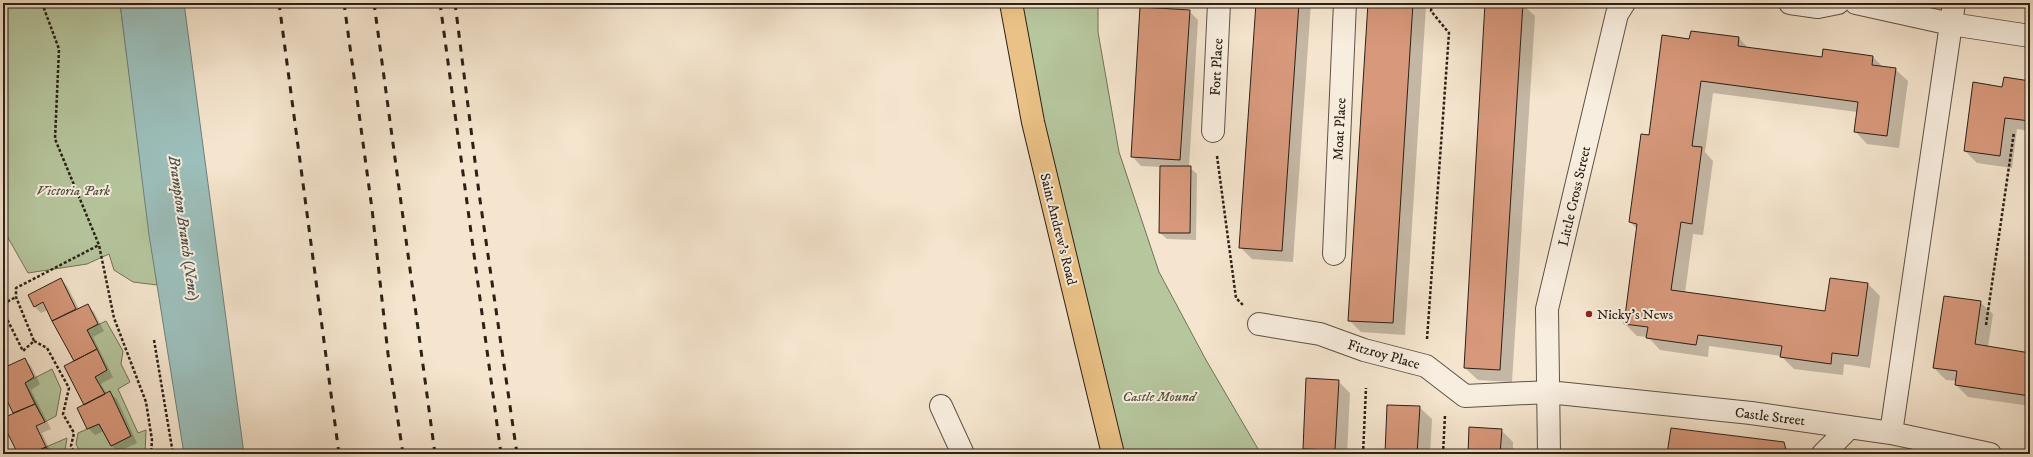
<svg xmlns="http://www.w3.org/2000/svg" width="2033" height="457" font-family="'IM FELL DW Pica',serif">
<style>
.green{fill:#b6c69d;stroke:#70745a}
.water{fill:#9cbfbb;stroke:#6f807a}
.shadow{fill:#0003}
.building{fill:#d7987b;stroke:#2b2118}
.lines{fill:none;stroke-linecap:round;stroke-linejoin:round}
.minor-casing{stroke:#5e5246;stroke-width:24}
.major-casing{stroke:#2b2118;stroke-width:24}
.path{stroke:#2b2118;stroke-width:2.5;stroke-dasharray:3 2;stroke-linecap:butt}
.minor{stroke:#f8eedf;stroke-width:22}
.major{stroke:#eac287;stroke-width:22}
.rail{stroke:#2b2118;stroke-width:3;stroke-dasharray:7 7;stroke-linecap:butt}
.poi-dot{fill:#8f2418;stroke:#f8eedf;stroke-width:1.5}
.labels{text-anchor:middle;stroke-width:4;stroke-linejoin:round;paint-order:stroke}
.street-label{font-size:14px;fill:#2b2118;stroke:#f8eedf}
.park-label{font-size:14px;font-style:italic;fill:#555340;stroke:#f8eedf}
.poi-label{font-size:14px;fill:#2b2118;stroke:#f8eedf;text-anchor:start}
.water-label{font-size:15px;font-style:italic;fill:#4d5049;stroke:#f8eedf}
</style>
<rect width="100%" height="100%" fill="#f5e5ce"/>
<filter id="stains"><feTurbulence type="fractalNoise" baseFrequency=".005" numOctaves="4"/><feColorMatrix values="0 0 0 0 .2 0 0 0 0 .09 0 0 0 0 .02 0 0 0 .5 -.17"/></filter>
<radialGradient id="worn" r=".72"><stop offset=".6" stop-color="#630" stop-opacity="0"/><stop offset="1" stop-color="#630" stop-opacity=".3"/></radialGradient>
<!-- green -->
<path class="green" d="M3 3H120L157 285 133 282 114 270 109 254 87 264 28 273 3 229Z
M1011 3H1098V32L1119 152 1159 272 1206 360 1261 454H1113Z
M106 321 123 351 121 364 130 382 118 389 138 433 146 430 145 454H81L76 444 78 433 99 424 111 446 131 436 110 392 105 394 95 377 107 370 87 330Z
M52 369 61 389 56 416 45 422 25 383Z
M67 438 65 451 67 454H49L46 447Z"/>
<!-- water -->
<path class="water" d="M120 3H184L244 454H184L149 235Z"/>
<!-- shadow -->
<path class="shadow" d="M1257 3H1311L1293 262 1252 259 1240 247Z
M1369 3H1423L1426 6 1405 335 1361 332 1349 320Z
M1486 3 1522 4 1535 16 1512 382 1478 380 1465 368Z
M1189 11 1198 20 1189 167 1197 174 1196 240 1167 239 1160 233 1161 167 1141 166 1132 156Z
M1739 38 1748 48 1823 58 1824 50 1873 57 1883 67 1895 69 1908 81 1899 148 1867 144 1855 131 1857 112 1713 93 1705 152 1713 161 1703 235 1693 234 1685 293 1826 312 1868 284 1880 296 1870 368 1844 364 1843 375 1794 369 1781 356 1709 346 1708 357 1660 350 1648 337 1637 336 1625 324 1637 229 1630 222 1650 136 1690 41Z
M2030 82V131L2017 129 2012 168 1977 163 1965 151Z
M61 279 67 286 79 309 87 305 94 312 104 331 93 337 113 377 101 384 107 394 110 393 117 399 137 443 118 452 111 445 104 431 95 435 88 428 76 362 48 310 41 313 35 307 29 295Z
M1980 302 1993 314 1988 347 2030 354V406L1968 397 1956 385 1957 381 1946 380 1934 368Z
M24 359 31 366 40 384 31 390 51 429 42 433 52 454H19L3 421V419L15 414 3 390V369Z
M1338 381 1350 393 1347 454H1309L1304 448Z
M1419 407 1432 419 1430 454H1386Z
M1501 430 1513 442V454H1469Z
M1783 443 1791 454H1668Z"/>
<!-- building -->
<path class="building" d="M1256 3H1299L1282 251 1239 248Z
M1368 3H1413L1393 323 1348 321Z
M1485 3H1523L1500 370 1464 368Z
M1140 7 1190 10 1180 160 1131 157Z
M1691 31 1739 37 1738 46 1822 57 1823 49 1873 56 1872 65 1896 68 1887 136 1854 132 1858 102 1701 81 1692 146 1702 147 1692 224 1681 222 1671 290 1825 311 1830 278 1868 283 1858 356 1832 353 1831 364 1780 357 1782 346 1698 335 1696 345 1646 338 1648 327 1624 324 1637 224 1629 222 1641 134 1649 135 1662 35 1689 39Z
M2004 77 2030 81V121L2005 118 2000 156 1964 151 1973 82 2002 87Z
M1160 166H1191L1190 233H1159Z
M61 278 76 309 52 321 43 302 34 307 28 295Z
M1944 296 1981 301 1975 344 2030 353V396L1955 385 1957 371 1933 368Z
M88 304 98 324 87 330 97 349 74 361 52 321Z
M97 349 107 370 95 377 105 394 84 405 64 366Z
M25 358 34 377 25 383 35 404 13 413 3 392V368Z
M1306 378 1339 380 1335 450 1303 449Z
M110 391 131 436 111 446 99 424 87 429 77 408Z
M35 404 45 422 36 426 46 447 31 454H18L3 424V418Z
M1387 405 1420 406 1417 454H1385Z
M1469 427 1502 429 1500 454H1468Z
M1671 428 1784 442 1787 454H1667Z
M46 447 49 454H31Z"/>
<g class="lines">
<defs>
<path id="minor" d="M1790 3 1818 7 1838 3
M1856 3 1951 24 1891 433
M1954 3 1951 24 2030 36
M1213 131 1219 3
M1334 254 1345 3
M1259 324 1320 334 1364 350 1426 366 1465 396 1548 392 1751 413 1891 433 1990 454
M941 406 963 454
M1549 454 1547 309 1617 14 1624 3
M1823 454 1850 427"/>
<path id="major" d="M1011 3 1033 122 1113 454"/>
</defs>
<!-- minor casing -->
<use href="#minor" class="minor-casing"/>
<!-- major casing -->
<use href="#major" class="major-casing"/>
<!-- path -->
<path class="path" d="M42 3 59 49 55 139 99 245 114 318 146 402 152 440 151 454
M1217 156 1236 298 1243 305
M3 304 16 297
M3 311 23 351 34 341 16 297V288L99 245
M1986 325 2014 132
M1427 339 1449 33 1431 11 1432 3
M154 340 173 454
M34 341 47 348 69 388 63 414 74 433 71 446 75 454
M3 442 7 451 6 454
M1363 454 1366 388
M1443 454 1445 415"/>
<!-- minor -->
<use href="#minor" class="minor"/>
<!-- major -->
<use href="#major" class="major"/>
<!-- rail -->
<path class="rail" d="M279 3 339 454
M344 3 372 209 388 354 403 454
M374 3 435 454
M440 3 501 454
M455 3 479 193 517 454"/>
</g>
<!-- markers -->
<circle class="poi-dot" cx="1589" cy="314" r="4"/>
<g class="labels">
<!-- street labels -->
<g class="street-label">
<text transform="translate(1216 67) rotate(-87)" y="5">Fort Place</text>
<text transform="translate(1339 129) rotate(-87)" y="5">Moat Place</text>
<text transform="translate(1574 196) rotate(-77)" y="5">Little Cross Street</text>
<text transform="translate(1059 229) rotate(76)" y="5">Saint Andrew's Road</text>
<text transform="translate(1384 354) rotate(16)" y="5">Fitzroy Place</text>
<text transform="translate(1770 416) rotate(7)" y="5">Castle Street</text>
</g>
<!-- park labels -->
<g class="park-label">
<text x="73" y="195">Victoria Park</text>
<text x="1159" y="401">Castle Mound</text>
</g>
<!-- poi labels -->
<g class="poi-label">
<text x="1597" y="319">Nicky's News</text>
</g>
<!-- water labels -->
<g class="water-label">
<text transform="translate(184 228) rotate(82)" y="5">Brampton Branch (Nene)</text>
</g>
</g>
<!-- margin -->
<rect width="2033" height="457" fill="none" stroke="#f5e5ce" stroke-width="16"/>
<rect x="4" y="4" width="2025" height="449" fill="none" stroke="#2b2118" stroke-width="2"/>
<rect x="8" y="8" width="2017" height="441" fill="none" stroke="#2b2118"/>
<rect width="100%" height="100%" filter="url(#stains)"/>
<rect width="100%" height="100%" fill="url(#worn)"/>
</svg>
